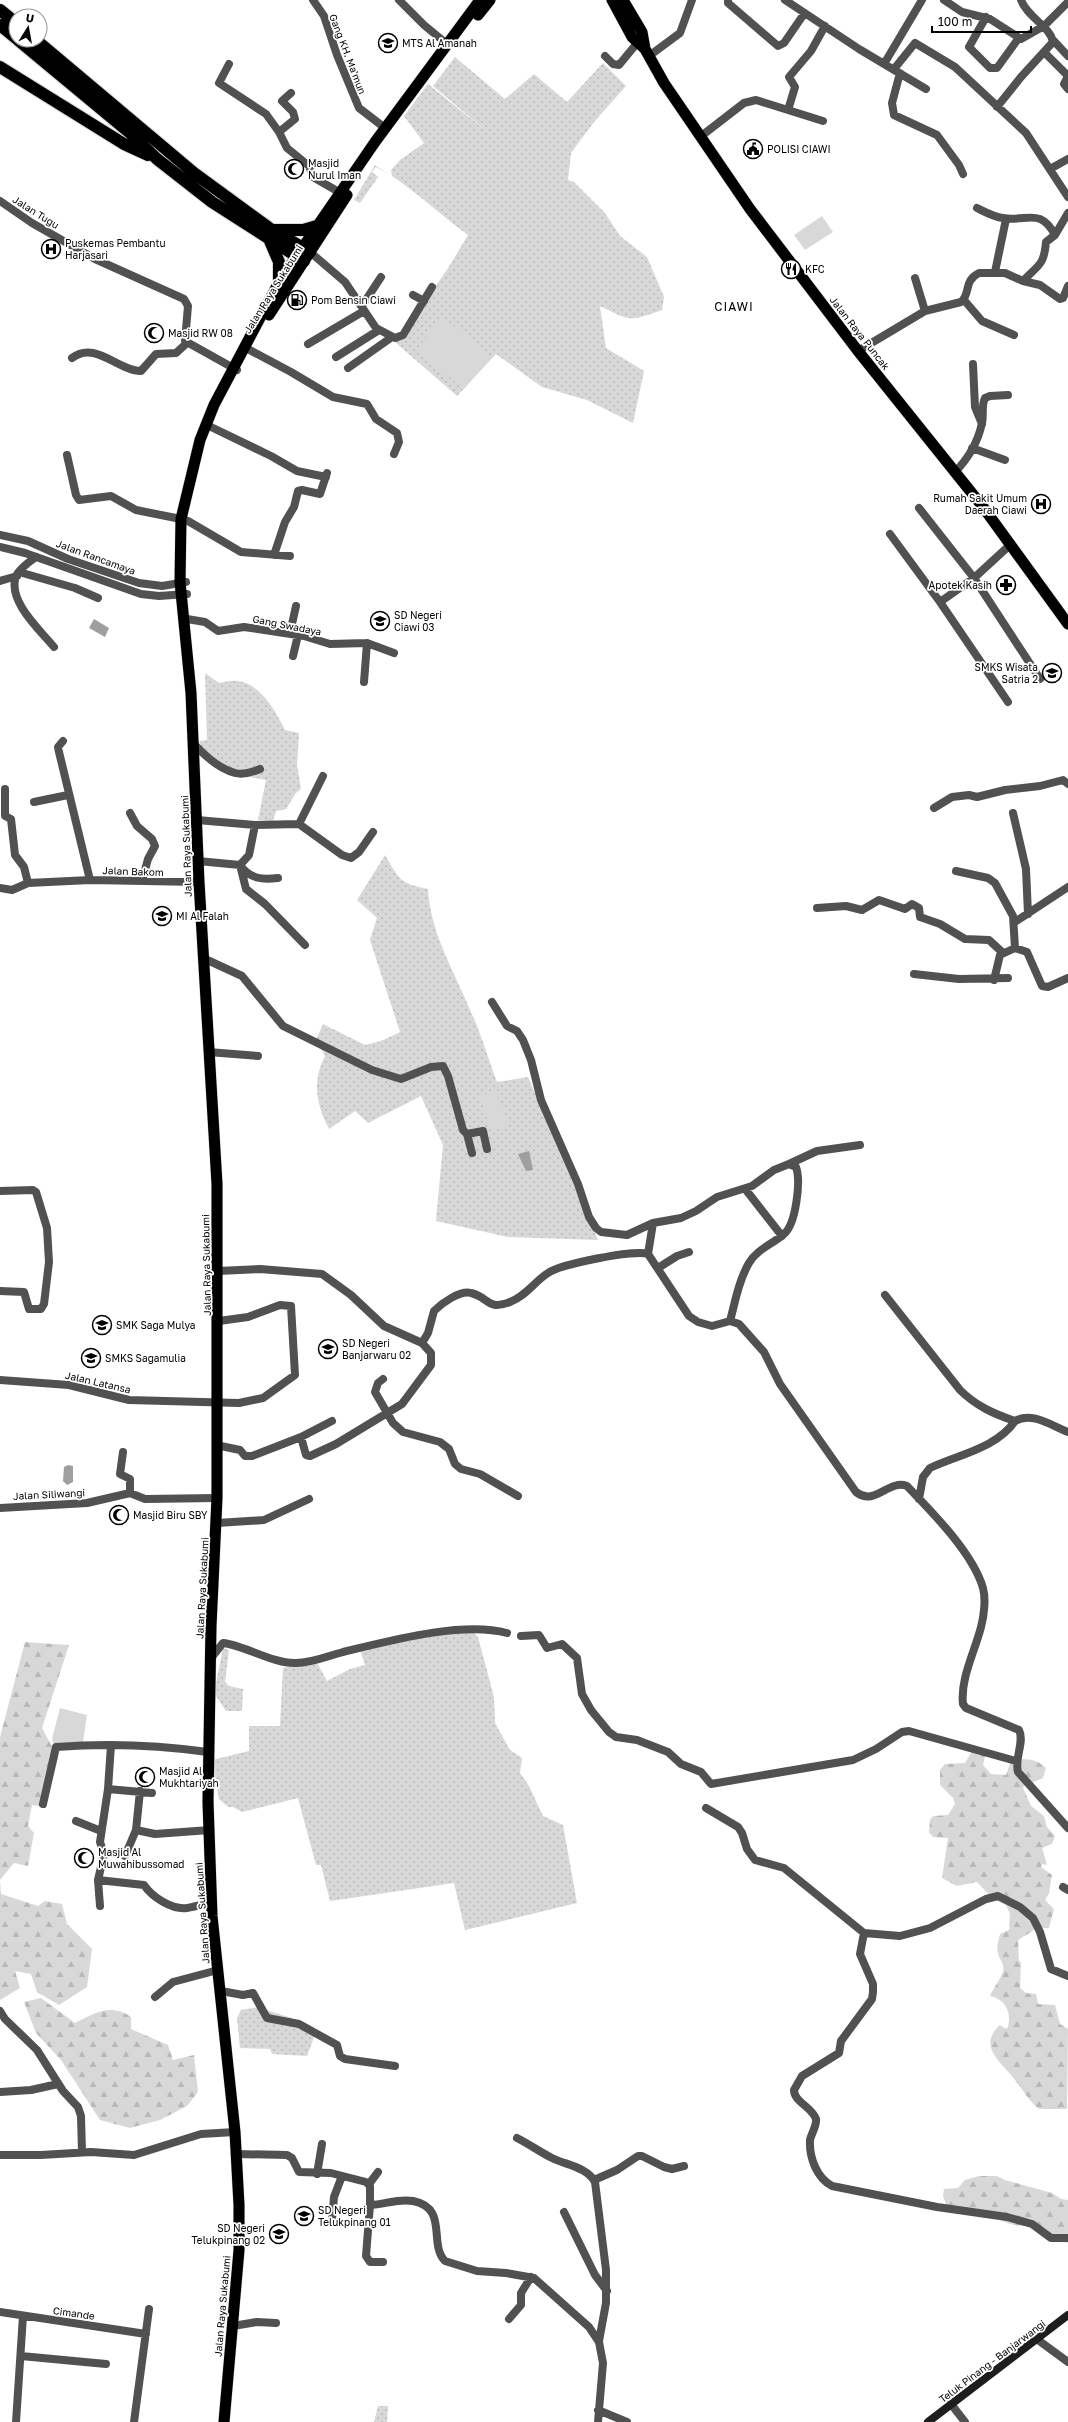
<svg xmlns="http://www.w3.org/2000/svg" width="1068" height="2422" font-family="'Golos Text',sans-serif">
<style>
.green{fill:url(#green-dots)}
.forest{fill:url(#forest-firs)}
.pitch{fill:#d8d8d8}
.water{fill:#9f9f9f}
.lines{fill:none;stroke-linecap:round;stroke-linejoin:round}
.trunk-casing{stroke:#dbdbdb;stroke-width:12}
.motorway-casing{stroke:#dbdbdb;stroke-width:14}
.minor{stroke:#515151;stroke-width:8}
.tertiary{stroke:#515151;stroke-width:8}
.secondary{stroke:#1e1e1e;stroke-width:8}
.trunk{stroke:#000;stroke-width:11}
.motorway{stroke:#000;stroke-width:12}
.labels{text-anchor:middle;stroke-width:3.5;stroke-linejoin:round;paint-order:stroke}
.poi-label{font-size:10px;fill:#000;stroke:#fff;text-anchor:start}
.street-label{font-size:10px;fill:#000;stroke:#fff}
.quarter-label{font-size:12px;letter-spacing:1px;fill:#000;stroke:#fff}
</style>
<defs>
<pattern id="green-dots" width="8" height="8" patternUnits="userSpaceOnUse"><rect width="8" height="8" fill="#d8d8d8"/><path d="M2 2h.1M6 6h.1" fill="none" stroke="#b8b8b8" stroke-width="1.8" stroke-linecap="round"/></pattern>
<pattern id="forest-firs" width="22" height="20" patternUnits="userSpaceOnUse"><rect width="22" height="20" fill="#d8d8d8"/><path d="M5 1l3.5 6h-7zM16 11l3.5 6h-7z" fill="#b8b8b8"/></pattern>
</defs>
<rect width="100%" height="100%" fill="#fff"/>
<!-- green -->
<path class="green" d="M455 57 505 99 534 74 567 102 603 63 626 86 594 122 571 153 568 180 574 182 605 213 620 236 647 257 664 297 662 310C628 322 631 321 600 306L606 348 644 371 633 423 587 400 542 387 496 354 457 396 395 342 447 270 468 235C442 216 419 194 392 176L391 170 400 160 424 143 404 116 428 84 490 134 433 86Z
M375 165 388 174 376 167 372 172 378 177 360 203 354 200Z
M205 673 219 683C225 682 232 680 238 681 261 684 276 712 285 730L299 733 297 765 301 789 296 793 286 809 276 811 273 821 258 820 266 780 234 774 202 748 199 741 207 740Z
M385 855C400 880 399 883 428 889 430 932 454 971 470 1010 481 1033 488 1058 497 1082L528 1077 598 1240 508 1237 436 1221 443 1145 421 1096 368 1123 355 1111 329 1129C316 1104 312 1081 325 1056L316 1040 323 1024 365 1045 381 1041 400 1032 370 940 377 918 357 900Z
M474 1633 478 1637 494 1697 495 1723 510 1750 522 1758 520 1773 529 1786 543 1816 563 1825 577 1903 465 1930 454 1883 330 1901 321 1865H316L298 1798 242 1812 233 1807H228L219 1799 212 1760 249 1751V1726H280L283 1668 316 1661 327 1681 350 1669 365 1665 360 1650 410 1636Z
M223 1648 229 1650 225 1682 229 1686 243 1689 242 1711H226L214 1693Z
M259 2007C278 2016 302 2017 316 2032L307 2056 272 2054 270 2049 240 2048 237 2018 241 2010Z
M378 2406H388L387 2422H374Z"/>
<!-- forest -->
<path class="forest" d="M25 1642 69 1645 42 1728 58 1758 45 1807 32 1805 28 1826 34 1833 28 1866 14 1863 0 1880 1 1894 38 1906 45 1901 62 1904 67 1924 92 1949 87 1987 59 2005 37 1992 31 1974 15 1971 20 1988 0 2000V1737Z
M974 1748 986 1752 983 1765 991 1774 1006 1775 1010 1764C1022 1756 1037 1759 1046 1768L1043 1778 1024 1786 1023 1788 1031 1806 1044 1816 1047 1827 1055 1836 1052 1844 1042 1848 1047 1865 1042 1864 1041 1867 1052 1875 1049 1893 1045 1900 1054 1909 1049 1928H1035C1030 1935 1023 1935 1018 1941L1019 1961 1021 1962 1020 1988 1026 1993 1036 1994 1038 2004 1055 2005 1060 2024 1068 2029 1067 2109H1039C1028 2100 1023 2090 1015 2080 1003 2063 976 2047 1000 2025L1006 2029 1008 2027C1012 2012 1005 1999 990 1996 993 1989 1003 1975 1003 1971 1005 1963 999 1960 998 1953 996 1947 999 1940 1000 1934L1009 1930 1010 1914 1006 1905 993 1899 977 1882 957 1886 942 1878 948 1838 933 1837 929 1832 930 1820 933 1816 948 1815 955 1804 953 1798 940 1785V1770L945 1764 965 1763Z
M41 1998 75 2023C95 2013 111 2003 131 2017V2029L168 2045 173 2060 194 2055 198 2092 187 2106 160 2120 130 2128 100 2120 61 2060 36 2033 24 2002Z
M979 2176H997L1005 2180 1052 2193 1061 2199 1068 2200V2243L1050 2239 1031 2225C1016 2227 1008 2224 996 2218 986 2213 974 2212 964 2210L959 2214 948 2209 943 2196 944 2189 958 2188 965 2180Z"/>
<!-- pitch -->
<path class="pitch" d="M822 216 833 232 805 250 794 235Z
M443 317 491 356 464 389 416 350Z
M496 1091 508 1126 491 1131 480 1096Z
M60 1708 87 1715 83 1742 54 1745 52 1739Z"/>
<!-- water -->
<path class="water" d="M94 619 109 628 105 637 89 628Z
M529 1151 533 1170 526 1171 518 1154Z
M68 1465 73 1466V1482L67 1485 63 1481 64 1467Z"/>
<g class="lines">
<defs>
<path id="trunk" d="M612 0 632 37 645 49
M623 0 642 32 645 49 664 83 750 209 858 351 983 507 1068 624
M478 15 490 0
M269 315 347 195
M224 2422 239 2250V2205L235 2132 212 1916 208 1802 211 1626 217 1498V1184L199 882 191 693 180 582 181 519 200 440 214 405 279 282 375 142 480 0"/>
<path id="motorway" d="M0 10 16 23
M0 25 16 38
M18 40 130 133 157 159 212 202 304 261
M36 40 194 173 272 230 310 252
M0 67 124 144 148 155
M273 230H303L317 226
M270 241 279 262V282"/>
</defs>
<!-- trunk casing -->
<use href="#trunk" class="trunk-casing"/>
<!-- motorway casing -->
<use href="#motorway" class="motorway-casing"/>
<!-- minor -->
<path class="minor" d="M313 0 324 16 337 55 359 108 385 128
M399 0 424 25 447 44
M728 0V3L778 46 784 43 804 14
M785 0 859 49 926 89
M944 0 962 12 990 19 1021 39 1044 26 1068 2
M986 17 969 47 990 68H997L1018 39
M1053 40 1068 56
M1045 53 1068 76 1064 84 1068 89
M605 56 613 64 619 65 638 42
M649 56 680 33 692 0
M229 64 219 83 266 114 279 132 287 148 309 166 313 177 344 195
M884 64 922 0
M894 69 915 43 955 67 1026 133 1068 197
M900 73 892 103 894 115 937 135 959 165 963 174
M997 107 1021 77 1053 42C1051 27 1027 17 1021 0
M788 110 795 87 789 77 811 51 825 26
M279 132 295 119 293 112 282 101 291 93
M700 137 744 103 756 100 823 121
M1050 169 1068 159
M0 201 32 223 95 259 184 299 188 306 185 341 237 370
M977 208C985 212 994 217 1003 218 1027 222 1040 207 1055 235
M310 252 345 282 376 328 395 338 403 335 432 287
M995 272 1006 219
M915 278 925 311
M1023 281 1040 285 1060 299 1063 298 1068 286
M413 295 424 301
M964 300 982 321 1014 335
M362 306 381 277
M308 344 364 311
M244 347 291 372 333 397 367 404 376 419 397 433 399 442 394 454
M858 351 925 311 961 302C971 294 963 281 979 273H1005L1023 281C1038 265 1044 266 1046 242L1055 235 1068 213
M336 357 379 330
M72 358C95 340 118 371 141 371L156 354 176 353 187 343
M973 364 975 407 982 424
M348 368 392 337
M211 427 271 456 297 471 326 477
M972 448 1005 460
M67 455 76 495 79 500 111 496 136 510 181 519
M954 473C967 460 978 442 982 423 984 415 981 406 985 398L990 396 1008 395
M919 508 974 578 1040 679
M188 521 241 552 290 556
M890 534 940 602 1008 702
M274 555 285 522 294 507 298 491 302 490 320 494 327 473
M36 557C29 562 20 568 16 576 7 601 40 630 54 647
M19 572 75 588 98 598
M0 581 17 576
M940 602 974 578 1011 544
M187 619 205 622 218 631 244 627 304 636 330 644 367 643 394 653
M290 633 296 606
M293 656 298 635
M364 682 367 643
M63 741 58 747 59 752 90 880
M194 744C204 755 220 769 235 773 243 775 253 772 260 769
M5 789V816L11 819 15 855 24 867 28 883
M34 802 68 795
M934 808 952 797 969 795 977 797 1005 790 1040 786 1063 780 1068 784
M130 813 137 826 152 839 155 846 148 859 142 881
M1013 813 1026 869 1028 914
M197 820 255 825 299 824 342 855 351 858 359 852 373 832
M299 824 323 776
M255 825 249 855 240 865 246 889 265 904 305 945
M198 861 240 865C250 879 262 880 278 878
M956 871 988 878 995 883 1013 916 1015 948
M0 888 12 890 28 883 90 880 199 882
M817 908 846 906 862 910 879 900 905 909 912 904 919 908 920 917 940 924 965 939 989 940 1002 952
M1015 922 1068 887
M203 958 242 976 283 1026 372 1070 401 1079 431 1067 443 1066 448 1076 463 1130 467 1134 483 1131 487 1149
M914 974 959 979 1008 978
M994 980 1000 955 1015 948 1027 952 1042 986 1048 987 1068 978
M492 1002 507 1026 517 1031 523 1040 531 1060 541 1100 578 1184 589 1217 596 1228 601 1232 627 1235 653 1223 681 1218 696 1211 717 1197 752 1186 774 1170 789 1164 796 1167C801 1181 796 1224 784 1234 773 1244 757 1249 749 1263 739 1280 735 1302 730 1321
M208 1052 258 1056
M467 1134 472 1153
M789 1164 817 1151 860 1145
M746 1190 782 1236
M0 1191 33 1190 36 1192 47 1228 49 1262 44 1304 41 1309H29L24 1292 0 1291
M648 1254 653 1223
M658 1268 677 1256 689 1252
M218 1271 260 1269 322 1274 351 1295 384 1326 422 1343 431 1353V1365L402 1404 336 1444 310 1456 306 1455 301 1437
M885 1295 960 1390C976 1406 994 1414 1015 1421 1032 1411 1052 1426 1068 1432
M422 1343 428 1333 434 1311C442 1303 460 1290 471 1293 489 1297 487 1311 510 1302 526 1296 534 1282 548 1273 561 1264 636 1249 648 1254L689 1316 698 1322 712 1326 730 1321 739 1324 764 1352 780 1384 856 1492C875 1507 888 1479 907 1486 931 1511 973 1553 983 1588 986 1599 984 1616 981 1627 975 1651 960 1679 963 1704L966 1708 1019 1730C1025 1742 1014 1758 1018 1772L1068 1828
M383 1379 378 1383 375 1392 393 1423 403 1432 440 1442 449 1449 455 1464 461 1469 480 1474 518 1496
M0 1380 69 1385 129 1400 239 1403 263 1398 295 1375 291 1306 280 1305 248 1317 219 1321
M216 1445 240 1450 245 1456H252L301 1437 332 1421
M123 1452 120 1474 130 1479V1493
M919 1499 923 1477 930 1468C957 1455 997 1448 1015 1421
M0 1508 87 1503 130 1493 145 1499 217 1498
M217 1523 264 1520 309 1499
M521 1636 539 1635 547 1648 562 1644 577 1658 582 1694 591 1710 609 1732 616 1737 637 1740 668 1752 681 1764 701 1772 711 1784 853 1760 876 1749 902 1732 909 1731 1016 1761
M212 1657 223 1643C244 1645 273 1664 296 1663 312 1663 328 1656 343 1652 389 1641 462 1621 507 1633
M111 1745 108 1789 100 1842 104 1854 98 1880 144 1885C152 1897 172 1910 187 1908 195 1907 204 1904 212 1902
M108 1789 152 1793
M43 1804 56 1747C106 1743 158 1745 208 1752
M706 1808 738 1827 742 1833 747 1849 755 1860 784 1868 864 1933 900 1936 930 1928 986 1899 998 1896 1020 1907 1033 1918 1040 1932 1051 1969 1068 1976
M76 1821 101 1831
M136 1830 155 1834 210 1830
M125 1856 136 1830 140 1791
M98 1880 100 1906
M1063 1887 1068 1890
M864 1933 860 1954 873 1984V1992L872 1999 841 2041 839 2053 802 2076 794 2090C794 2102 812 2107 816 2119 817 2126 811 2134 810 2140 809 2158 817 2178 832 2186L937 2207 1007 2217 1032 2224 1051 2238H1068
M221 1991 243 1995 253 1993 267 2018 299 2024 337 2045 340 2056 345 2059 395 2066
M155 1997 173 1982 218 1970
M0 2011 5 2019 37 2050 63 2091 78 2107 81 2116 82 2152
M0 2092 31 2090 58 2084
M517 2138C529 2144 540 2152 552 2158 566 2165 587 2167 595 2182L606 2270V2303L599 2341
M237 2154 287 2155 292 2158 299 2172 331 2173 366 2182 370 2186V2205C384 2205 398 2198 413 2201 449 2208 428 2244 445 2261L477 2271 506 2273 534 2278 589 2327 599 2342 603 2363 598 2422
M0 2155H41L91 2152 134 2155 201 2134 235 2132
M317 2174 322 2144
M594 2180 617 2170 638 2156H642L664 2167 672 2169 684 2166
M369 2184 378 2172
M370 2205 366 2256 370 2262H383
M564 2212 595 2275 607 2291
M332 2219 334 2197 342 2176
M0 2312 146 2334
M509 2319 521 2305V2293L531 2277
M233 2326 257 2322 276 2323
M1038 2340 1068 2362
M21 2356 106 2364
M951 2404 965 2422
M598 2410 627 2422
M16 2422 23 2316
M134 2422 149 2309"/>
<!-- tertiary -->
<path class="tertiary" d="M0 535 28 541 68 559 139 583 162 586 186 582
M0 547 25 553 141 594 159 596 187 594"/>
<!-- secondary -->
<path class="secondary" d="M928 2422 1068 2315"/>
<!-- trunk -->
<use href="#trunk" class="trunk"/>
<!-- motorway -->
<use href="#motorway" class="motorway"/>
</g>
<!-- icons -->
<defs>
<symbol id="school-ring" viewBox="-11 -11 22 22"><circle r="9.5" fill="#fff" stroke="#000" stroke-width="1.5"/><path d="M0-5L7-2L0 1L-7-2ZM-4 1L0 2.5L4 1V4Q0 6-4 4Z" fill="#000"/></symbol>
<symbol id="civic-ring" viewBox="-11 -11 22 22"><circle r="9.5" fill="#fff" stroke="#000" stroke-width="1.5"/><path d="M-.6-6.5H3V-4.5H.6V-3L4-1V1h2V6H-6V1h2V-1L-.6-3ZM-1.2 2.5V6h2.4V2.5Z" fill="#000"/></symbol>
<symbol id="mosque-ring" viewBox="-11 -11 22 22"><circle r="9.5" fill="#fff" stroke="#000" stroke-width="1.5"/><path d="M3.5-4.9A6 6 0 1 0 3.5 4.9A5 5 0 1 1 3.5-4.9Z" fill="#000"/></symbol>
<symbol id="hospital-ring" viewBox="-11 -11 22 22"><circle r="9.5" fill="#fff" stroke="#000" stroke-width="1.5"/><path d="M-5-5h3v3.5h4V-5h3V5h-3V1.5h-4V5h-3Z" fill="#000"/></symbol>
<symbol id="restaurant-ring" viewBox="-11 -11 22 22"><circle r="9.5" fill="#fff" stroke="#000" stroke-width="1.5"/><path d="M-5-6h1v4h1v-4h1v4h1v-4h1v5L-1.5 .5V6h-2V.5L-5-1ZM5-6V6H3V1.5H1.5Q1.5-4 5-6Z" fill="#000"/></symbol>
<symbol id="fuel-ring" viewBox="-11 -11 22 22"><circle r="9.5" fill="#fff" stroke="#000" stroke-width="1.5"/><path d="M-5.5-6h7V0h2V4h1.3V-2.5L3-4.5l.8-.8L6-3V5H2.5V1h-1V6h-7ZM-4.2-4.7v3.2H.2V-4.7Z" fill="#000"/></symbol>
<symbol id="pharmacy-ring" viewBox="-11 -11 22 22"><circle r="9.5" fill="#fff" stroke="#000" stroke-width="1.5"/><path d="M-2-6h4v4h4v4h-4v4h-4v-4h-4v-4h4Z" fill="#000"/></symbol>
</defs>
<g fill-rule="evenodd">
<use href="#school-ring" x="377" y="32" width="22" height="22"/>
<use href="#civic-ring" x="742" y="138" width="22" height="22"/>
<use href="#mosque-ring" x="283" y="158" width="22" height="22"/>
<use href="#hospital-ring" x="40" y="238" width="22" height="22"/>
<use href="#restaurant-ring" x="780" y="258" width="22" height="22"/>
<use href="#fuel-ring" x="286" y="289" width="22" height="22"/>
<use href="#mosque-ring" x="143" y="322" width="22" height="22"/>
<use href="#hospital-ring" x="1030" y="493" width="22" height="22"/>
<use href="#pharmacy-ring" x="995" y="574" width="22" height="22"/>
<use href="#school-ring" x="369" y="610" width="22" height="22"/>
<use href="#school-ring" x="1041" y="662" width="22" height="22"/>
<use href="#school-ring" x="151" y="905" width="22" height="22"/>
<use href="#school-ring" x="91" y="1314" width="22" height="22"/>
<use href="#school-ring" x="317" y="1338" width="22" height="22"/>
<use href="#school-ring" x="80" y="1347" width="22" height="22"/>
<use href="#mosque-ring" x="108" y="1504" width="22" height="22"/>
<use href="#mosque-ring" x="134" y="1766" width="22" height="22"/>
<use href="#mosque-ring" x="73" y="1847" width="22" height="22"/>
<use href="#school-ring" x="293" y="2205" width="22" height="22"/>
<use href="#school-ring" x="268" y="2223" width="22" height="22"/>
</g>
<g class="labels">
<!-- poi labels -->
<g class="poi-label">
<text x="402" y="47">MTS Al Amanah</text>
<text x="767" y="153">POLISI CIAWI</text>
<text x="308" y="167">Masjid<tspan x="308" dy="12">Nurul Iman</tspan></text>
<text x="65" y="247">Puskemas Pembantu<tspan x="65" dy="12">Harjasari</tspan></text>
<text x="805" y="273">KFC</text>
<text x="311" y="304">Pom Bensin Ciawi</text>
<text x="168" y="337">Masjid RW 08</text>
<text x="1027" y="502" text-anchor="end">Rumah Sakit Umum<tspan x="1027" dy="12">Daerah Ciawi</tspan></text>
<text x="992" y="589" text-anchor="end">Apotek Kasih</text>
<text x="394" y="619">SD Negeri<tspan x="394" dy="12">Ciawi 03</tspan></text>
<text x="1038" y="671" text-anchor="end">SMKS Wisata<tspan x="1038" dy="12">Satria 2</tspan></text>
<text x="176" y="920">MI Al Falah</text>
<text x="116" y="1329">SMK Saga Mulya</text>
<text x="342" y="1347">SD Negeri<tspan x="342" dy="12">Banjarwaru 02</tspan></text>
<text x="105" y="1362">SMKS Sagamulia</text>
<text x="133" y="1519">Masjid Biru SBY</text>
<text x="159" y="1775">Masjid Al<tspan x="159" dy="12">Mukhtariyah</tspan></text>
<text x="98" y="1856">Masjid Al<tspan x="98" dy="12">Muwahibussomad</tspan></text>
<text x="318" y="2214">SD Negeri<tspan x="318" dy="12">Telukpinang 01</tspan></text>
<text x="265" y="2232" text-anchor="end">SD Negeri<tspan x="265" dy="12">Telukpinang 02</tspan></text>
</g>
<!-- street labels -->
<g class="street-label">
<text transform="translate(348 54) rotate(69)" y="4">Gang KH. Ma'mun</text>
<text transform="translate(36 212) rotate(32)" y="4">Jalan Tugu</text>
<text transform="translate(273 289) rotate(-58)" y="4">Jalan Raya Sukabumi</text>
<text transform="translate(860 333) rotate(52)" y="4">Jalan Raya Puncak</text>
<text transform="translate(96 557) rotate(20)" y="4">Jalan Rancamaya</text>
<text transform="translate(287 625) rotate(11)" y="4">Gang Swadaya</text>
<text transform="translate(186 846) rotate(-92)" y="4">Jalan Raya Sukabumi</text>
<text transform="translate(133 871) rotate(2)" y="4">Jalan Bakom</text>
<text transform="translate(206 1265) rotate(-91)" y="4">Jalan Raya Sukabumi</text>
<text transform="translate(98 1382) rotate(13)" y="4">Jalan Latansa</text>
<text transform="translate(49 1494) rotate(-3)" y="4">Jalan Siliwangi</text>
<text transform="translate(202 1588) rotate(-87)" y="4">Jalan Raya Sukabumi</text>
<text transform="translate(202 1913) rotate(-94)" y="4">Jalan Raya Sukabumi</text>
<text transform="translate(222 2306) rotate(-85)" y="4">Jalan Raya Sukabumi</text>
<text transform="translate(74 2313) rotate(8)" y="4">Cimande</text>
<text transform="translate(992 2361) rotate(-37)" y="4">Teluk Pinang - Banjarwangi</text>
</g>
<!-- quarter labels -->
<g class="quarter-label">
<text x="734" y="311">CIAWI</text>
</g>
</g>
<!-- north arrow -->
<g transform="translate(28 28) rotate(11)"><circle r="19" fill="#ffffff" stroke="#999999"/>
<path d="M0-3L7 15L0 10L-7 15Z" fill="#000000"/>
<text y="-6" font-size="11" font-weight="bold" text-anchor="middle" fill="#000000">U</text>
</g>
<!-- scale -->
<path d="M932 26v6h99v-6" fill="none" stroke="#000000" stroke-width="2"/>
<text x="938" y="26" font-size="12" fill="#000000" stroke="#ffffff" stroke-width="3" paint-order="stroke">100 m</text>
</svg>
